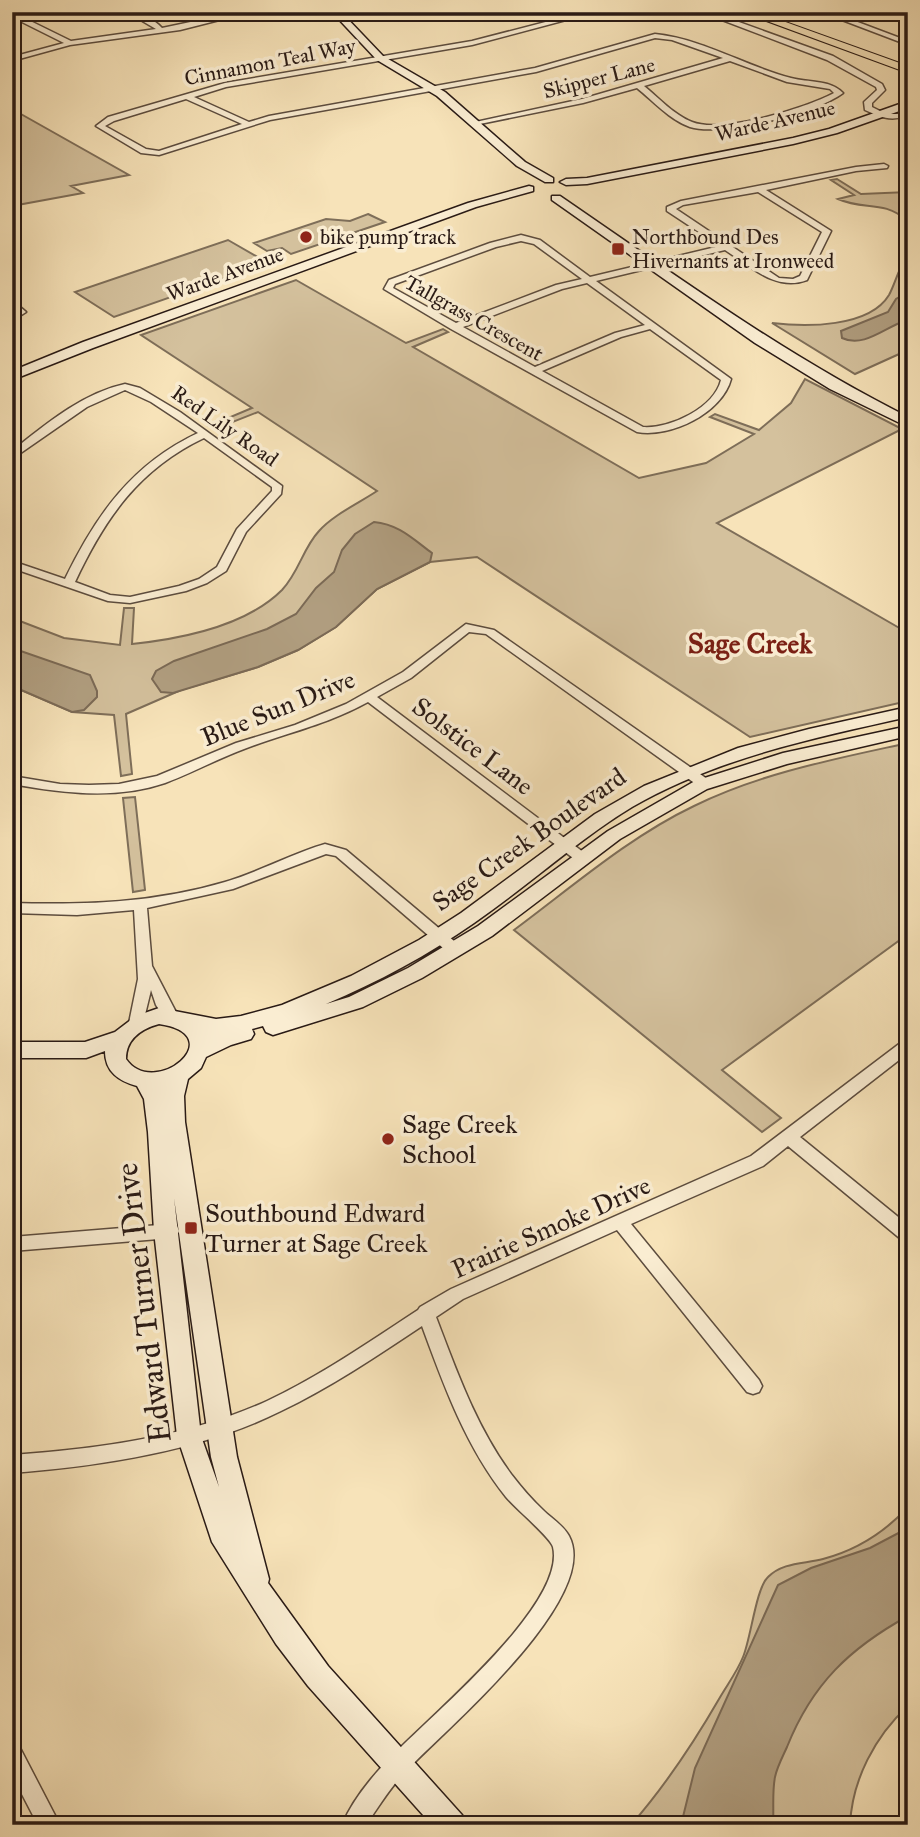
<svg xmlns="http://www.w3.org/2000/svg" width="920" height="1837" font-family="'IM FELL Great Primer',serif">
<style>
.green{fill:#d4c19d;stroke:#7e6e59;stroke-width:2}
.water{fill:#b19f81;stroke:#7b6a56;stroke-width:2}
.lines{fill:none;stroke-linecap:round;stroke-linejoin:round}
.street-casing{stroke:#5c4c3e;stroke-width:3}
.secondary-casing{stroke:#291a15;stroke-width:3}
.primary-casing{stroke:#291a15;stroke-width:2}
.street{fill:#faedd2;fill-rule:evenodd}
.secondary{fill:#faedd2;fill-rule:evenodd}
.primary{fill:#f7e3b9;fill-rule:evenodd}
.poi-dot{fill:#8f2418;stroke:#faedd2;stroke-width:2.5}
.labels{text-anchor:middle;stroke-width:7;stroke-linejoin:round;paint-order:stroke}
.far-street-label{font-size:21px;fill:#291a15;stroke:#faedd2}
.far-poi-label{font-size:21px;fill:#291a15;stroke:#faedd2;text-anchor:start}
.street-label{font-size:26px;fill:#291a15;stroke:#faedd2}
.poi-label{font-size:26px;fill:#291a15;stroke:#faedd2;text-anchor:start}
.neighbourhood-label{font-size:28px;font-weight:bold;fill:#7a1f14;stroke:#faedd2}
.near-street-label{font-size:32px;fill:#291a15;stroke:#faedd2}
</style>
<rect width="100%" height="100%" fill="#f7e3b9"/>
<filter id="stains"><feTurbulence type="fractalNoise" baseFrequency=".00286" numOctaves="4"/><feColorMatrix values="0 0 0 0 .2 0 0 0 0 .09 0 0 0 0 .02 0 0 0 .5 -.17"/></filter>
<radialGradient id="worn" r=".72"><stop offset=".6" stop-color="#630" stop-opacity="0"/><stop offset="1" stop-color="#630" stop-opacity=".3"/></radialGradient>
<!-- green -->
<path class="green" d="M12 109 129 175 71 186 83 193 12 206Z
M837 179 861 194 908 192V221C882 199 865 211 838 199L854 195 831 180Z
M368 214 385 222 291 254 282 248 267 251 254 243 326 219 350 221Z
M228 240 268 263 114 317 75 292Z
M908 256V350L855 374 772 323C805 327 869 328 889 295 896 282 898 268 908 256Z
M296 280 406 343 443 329 448 332 413 347 639 478 706 463 754 434 710 417 715 414 759 430 791 403 805 379 902 429 717 523 908 633V701L750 737 477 557 430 562 377 589 336 627 298 650 258 667 181 690 126 714 132 774 121 776 114 715 72 712 12 686V618L64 638 120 645 124 608H134L132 644C180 639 246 626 282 590 299 572 303 548 319 531 333 515 359 503 377 491L258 412 215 429 209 426 252 408 141 335Z
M908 743V934L722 1070 781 1118 762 1132 514 930C572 887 629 837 694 806 761 773 835 759 908 743Z
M135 797 145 890 133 892 123 798Z
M908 1507V1706C875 1736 852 1780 850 1825H631C665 1786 693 1744 719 1699 727 1685 737 1672 743 1657 751 1638 756 1588 768 1577 783 1562 804 1564 823 1559 857 1550 884 1533 908 1507Z"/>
<!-- water -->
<path class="water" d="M908 292V318L904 321C883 329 863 348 842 338L841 331 888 312 896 299Z
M374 522C398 524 413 539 432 553L430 562 377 589 336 627 298 650 258 667 173 693 161 692 152 679 156 671 174 661 267 629 296 614 316 588 334 572 342 550 355 534Z
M12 648 90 675 97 691V697L84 710 72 712 12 686Z
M908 1528V1616C850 1648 812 1684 787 1747 783 1756 777 1767 775 1777 772 1792 774 1809 773 1825H681L695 1768 778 1585 811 1568 870 1548Z"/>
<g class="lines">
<defs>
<path id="street" d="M12 12 71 41 156 29 127 12C139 12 154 19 162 28L238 12H251L180 30 70 45 12 61V57L64 43 12 17Z
M584 12H596L472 45 226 87 194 97 249 122 269 116 535 68 655 34C703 39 745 66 791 78 809 83 829 79 843 93 817 113 721 137 690 127 670 120 653 101 637 88L583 103 475 125 471 123 582 99 723 58 672 40 655 38 536 72 270 120 159 155 141 153 96 126 108 117 225 83 472 41ZM730 61 787 82 830 89 834 93C806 108 722 134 692 122 674 115 659 98 644 86ZM186 99 242 124 159 151 146 149 105 126 114 121Z
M701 12H711L833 56 882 84 885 90 872 103V107L886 114H900L904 116C891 122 878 116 865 110L864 102 877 90 876 87 827 60Z
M821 12H831L908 41V45Z
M884 164 888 166 887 168 856 171 766 190 831 231 807 280C776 292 750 266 725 250L596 281 731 379C722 413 671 438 637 432L451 329 384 289 389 280 490 243 521 235 540 240 590 277 720 246 667 211V207L681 201 856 167ZM758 192 822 232 800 276 793 279 779 278 676 209 683 205ZM521 241 534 244 582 279 556 285 456 323 393 288 395 284 496 247ZM587 283 645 325 615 333 535 367 463 327 562 289ZM650 329 721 380C714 408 670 429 643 427L542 371 621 337Z
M12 300 26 312 12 321V314L15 312 12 308Z
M125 384 140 388 180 412 282 486 281 494 246 532 226 571 207 583 186 591 130 603 108 601 12 568V561L65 579C96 515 132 464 198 433L151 402 125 390 87 407 12 459V451C46 424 83 393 125 384ZM204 438 272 487V491L237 529 217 567 199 579 179 586 130 597 110 595 75 582C105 518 139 469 204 438Z
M466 624 494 630 710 781 711 784 710 787H700L486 634 469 632 411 678 377 697 587 855 589 858 587 861H577L368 702C329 724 286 733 244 749 217 759 192 773 165 783 116 800 62 793 12 784V776L60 784 89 785 119 784 157 776 236 743 295 725 346 704 403 672Z
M325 844 346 850 460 946 462 950 460 954H450L336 856 326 854 233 889 147 908 152 966 178 1016 176 1020H166L156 1005 151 990 143 1023 141 1027H131L129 1023 138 979 134 910 77 915 12 913V903C84 905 155 903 225 882 259 872 291 854 325 844Z
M908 1039V1053L800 1137 908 1225V1242L902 1240 788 1146 763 1166 631 1224 759 1380 762 1386 759 1392 753 1394 747 1392 617 1230 463 1299 436 1317C457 1372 476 1426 511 1474 521 1487 531 1499 543 1510 551 1518 563 1525 569 1536 602 1598 446 1729 407 1770 391 1786 379 1806 366 1825H342C352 1801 373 1775 392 1756 430 1716 567 1604 553 1547 551 1538 515 1508 506 1497 466 1447 444 1386 422 1326 377 1356 331 1387 281 1411 201 1451 101 1466 12 1473V1455C98 1449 188 1437 267 1401 320 1376 369 1342 418 1310L420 1307 451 1289 751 1156 903 1041Z
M171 1224 177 1226 179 1231 177 1236 171 1238 12 1251V1237Z
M12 1743 19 1746 60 1825H38L12 1775Z"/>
<path id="secondary" d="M332 12H341L383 56 445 92 525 162 553 178V182H545L517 166 437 96 377 60Z
M908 101V108L837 133 793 144 587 184 566 185 560 182 566 179 587 178 793 138 829 129Z
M529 186 533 187V191L476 207 93 348 12 380V371L83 342 468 203Z
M552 196H560C674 274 784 355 908 417V427L830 389 755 343 552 200Z
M908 707V717C813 738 717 758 632 807 576 841 528 886 474 923 428 955 378 982 326 1004L349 997 408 968 478 926 608 831 695 781 783 753 908 726V736L787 764 707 789 620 839 492 936 422 978 363 1007 273 1035 266 1032 263 1026 252 1029 254 1034 251 1039 231 1045 206 1057 201 1068 188 1079 184 1096 185 1122 237 1457 269 1579 268 1583 328 1666 462 1815 467 1825H432L308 1686 276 1644 212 1542 177 1436 154 1231 148 1132 144 1099 137 1086C119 1081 105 1072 105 1051L86 1058H12V1042H85L115 1032 136 1016 159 1008 216 1019 241 1016 282 1005 351 976 419 940 461 913 595 814 644 786 738 748 809 729ZM159 1024C233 1035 154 1100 126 1059 126 1039 141 1029 159 1024ZM174 1198 211 1457 219 1487 201 1436Z"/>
<path id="primary" d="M742 12H758L908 66V73Z"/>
</defs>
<!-- street casing -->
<use href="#street" class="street-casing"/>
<!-- secondary casing -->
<use href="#secondary" class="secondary-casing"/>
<!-- primary casing -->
<use href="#primary" class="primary-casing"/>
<!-- street -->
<use href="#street" class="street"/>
<!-- secondary -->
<use href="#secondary" class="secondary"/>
<!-- primary -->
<use href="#primary" class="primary"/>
</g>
<!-- markers -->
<g class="poi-dot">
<circle cx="306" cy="237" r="7"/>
<rect x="611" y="242" width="14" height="14" rx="3.5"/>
<circle cx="388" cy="1139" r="7"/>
<rect x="184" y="1221" width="14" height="14" rx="3.5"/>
</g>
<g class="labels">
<!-- far-street labels -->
<g class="far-street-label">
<text transform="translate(270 62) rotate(-11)" y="7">Cinnamon Teal Way</text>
<text transform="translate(599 78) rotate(-14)" y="7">Skipper Lane</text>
<text transform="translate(775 121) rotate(-13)" y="7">Warde Avenue</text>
<text transform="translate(225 274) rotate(-20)" y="7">Warde Avenue</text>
<text transform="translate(474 318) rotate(29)" y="7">Tallgrass Crescent</text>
<text transform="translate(225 426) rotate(35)" y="7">Red Lily Road</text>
</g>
<!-- far-poi labels -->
<g class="far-poi-label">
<text x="320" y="244">bike pump track</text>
<text x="632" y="244">Northbound Des<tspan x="632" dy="24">Hivernants at Ironweed</tspan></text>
</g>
<!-- street labels -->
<g class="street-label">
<text transform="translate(278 708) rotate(-22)" y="9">Blue Sun Drive</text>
<text transform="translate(473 746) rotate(37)" y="9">Solstice Lane</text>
<text transform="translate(529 839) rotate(-35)" y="9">Sage Creek Boulevard</text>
<text transform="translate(551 1227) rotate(-24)" y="9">Prairie Smoke Drive</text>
</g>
<!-- poi labels -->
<g class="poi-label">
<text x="402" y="1133">Sage Creek<tspan x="402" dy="30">School</tspan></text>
<text x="205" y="1222">Southbound Edward<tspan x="205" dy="30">Turner at Sage Creek</tspan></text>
</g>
<!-- neighbourhood labels -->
<g class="neighbourhood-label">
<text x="750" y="653">Sage Creek</text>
</g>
<!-- near-street labels -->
<g class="near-street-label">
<text transform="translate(143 1303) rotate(-97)" y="11">Edward Turner Drive</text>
</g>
</g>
<!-- margin -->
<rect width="920" height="1837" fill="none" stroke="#f7e3b9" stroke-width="42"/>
<rect x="14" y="14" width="892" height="1809" fill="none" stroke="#291a15" stroke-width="3.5"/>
<rect x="21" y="21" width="878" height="1795" fill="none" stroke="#291a15" stroke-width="2"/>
<rect width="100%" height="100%" filter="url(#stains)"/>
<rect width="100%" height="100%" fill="url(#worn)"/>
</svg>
